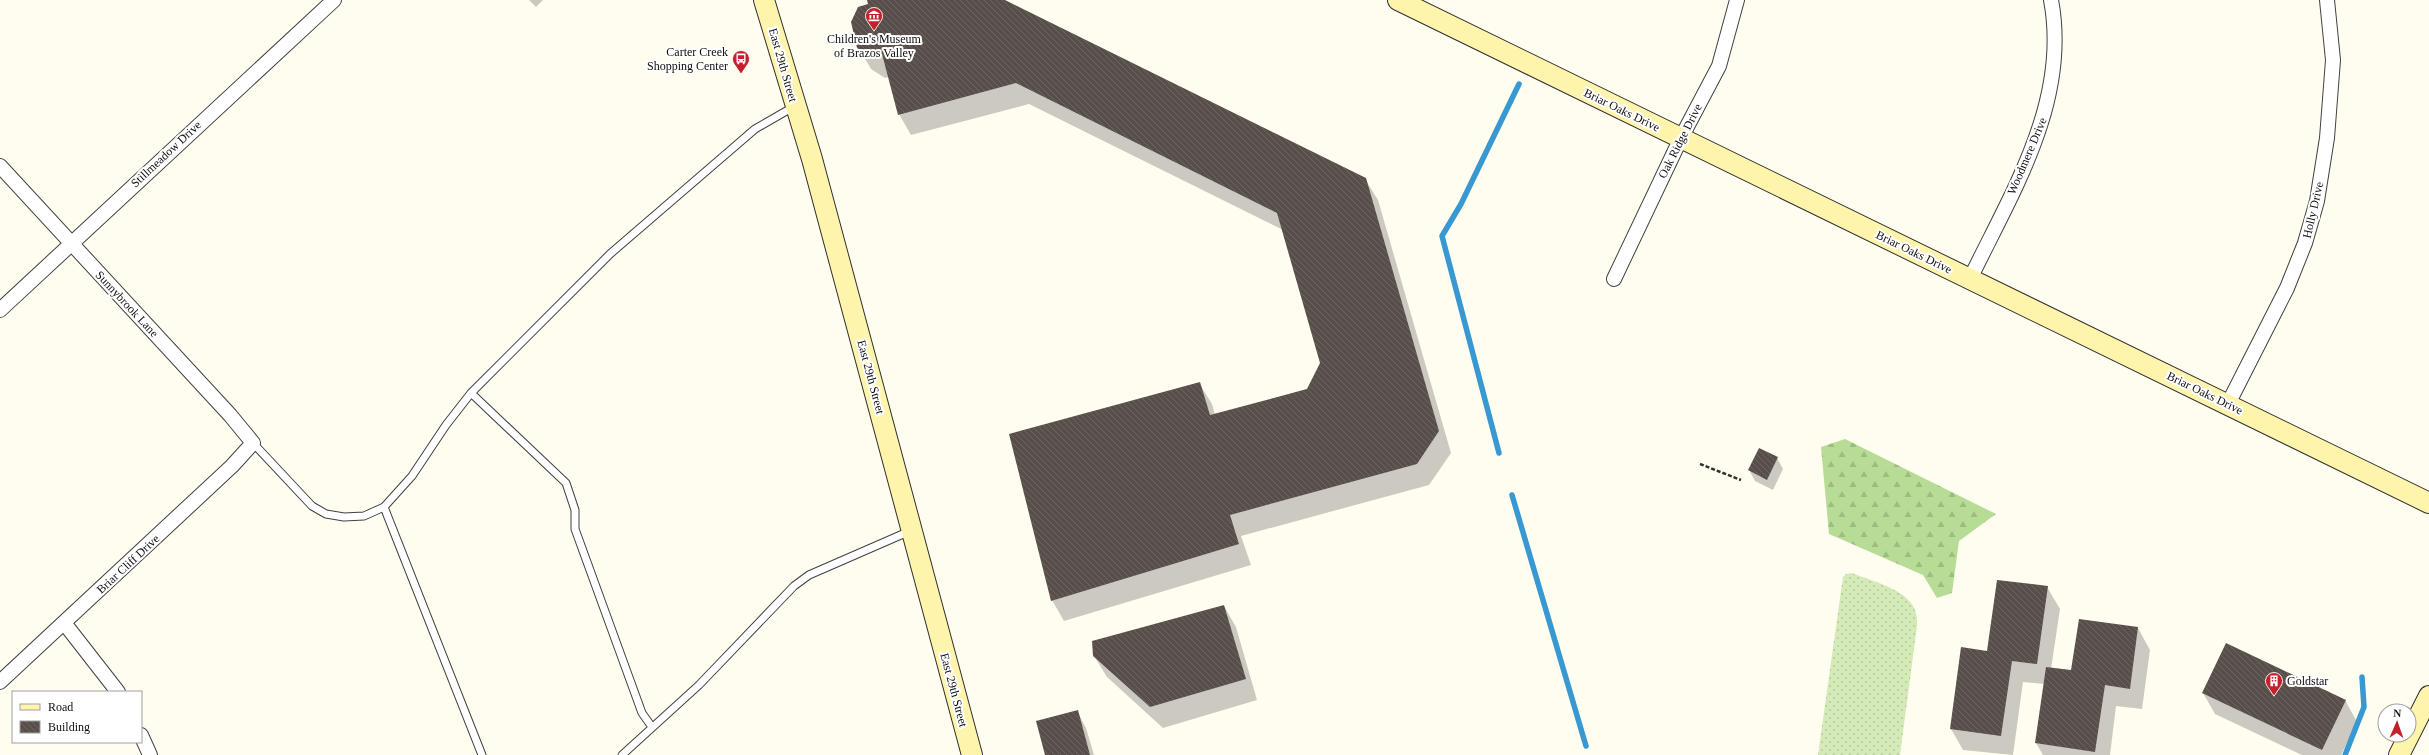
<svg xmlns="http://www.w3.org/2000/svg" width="2429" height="755" font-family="Georgia,serif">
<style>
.grass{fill:url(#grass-dots)}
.forest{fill:url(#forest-firs)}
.shadow{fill:#0003}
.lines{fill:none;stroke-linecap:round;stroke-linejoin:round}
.stream{stroke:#3798d2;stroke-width:5.5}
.building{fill:url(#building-back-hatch)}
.lane-casing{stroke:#414141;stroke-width:9}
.street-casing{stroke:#414141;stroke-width:16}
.secondary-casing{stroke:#303030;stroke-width:22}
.path{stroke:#303030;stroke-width:2.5;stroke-dasharray:4 2;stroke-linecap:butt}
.lane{stroke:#fff;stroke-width:7}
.street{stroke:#fff;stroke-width:14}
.secondary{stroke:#fff4ab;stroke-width:20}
.labels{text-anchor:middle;stroke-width:4;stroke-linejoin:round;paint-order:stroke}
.poi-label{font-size:12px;fill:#0e0e0e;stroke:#fff}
.street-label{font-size:12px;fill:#0e0e0e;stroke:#fff}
</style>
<defs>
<pattern id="grass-dots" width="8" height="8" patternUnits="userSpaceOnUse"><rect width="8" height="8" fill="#d4ebb8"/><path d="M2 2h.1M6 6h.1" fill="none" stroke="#b5c89d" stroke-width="1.8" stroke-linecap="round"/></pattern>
<pattern id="forest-firs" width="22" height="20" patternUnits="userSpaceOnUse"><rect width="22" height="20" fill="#b7dc96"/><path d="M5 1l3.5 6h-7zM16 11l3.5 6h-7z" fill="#9cbc80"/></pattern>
<pattern id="building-back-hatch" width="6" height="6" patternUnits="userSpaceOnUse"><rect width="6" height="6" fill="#584f4a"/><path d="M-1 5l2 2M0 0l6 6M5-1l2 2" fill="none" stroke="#6b6460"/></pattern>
</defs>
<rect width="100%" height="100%" fill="#fffcf0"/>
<!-- grass -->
<path class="grass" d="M1852 573C1878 584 1921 591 1917 626L1900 755H1818L1843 577 1846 574Z"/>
<!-- forest -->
<path class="forest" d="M1845 439 1996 514 1959 541 1952 593 1937 598 1923 575 1829 534 1821 447Z"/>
<!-- shadow -->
<path class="shadow" d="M529 0H543L536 7Z
M868 0H1002L1365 179 1378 200 1451 453 1429 485 1241 536 1251 565 1064 621 1052 600 1199 383 1212 404 1215 415 1307 389 1321 363 1283 230 1029 104 911 135 899 114 889 77 885 78 871 69 858 47 869 4Z
M1759 449 1777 458 1783 469 1773 490 1755 481 1749 470Z
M2047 587 2060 609 2051 669 2072 671 2138 628 2150 650 2142 709 2116 706 2110 755H2043L2036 743 2044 684 2023 682 2013 755 1963 750 1951 729 1988 652Z
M1224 606 1236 627 1257 700 1163 728 1107 677 1094 656Z
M2203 693 2345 700 2357 722 2341 755H2302L2215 714Z
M1077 711 1086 728 1094 755H1046Z"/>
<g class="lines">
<!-- stream -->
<path class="stream" d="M1499 453 1442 236 1461 204 1519 84
M1512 495 1586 746
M2345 755 2364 707 2362 677"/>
</g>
<!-- building -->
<path class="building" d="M867 0H1005L1366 178 1439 431 1417 464 1230 515 1239 544 1051 601 1009 434 1200 382 1210 415 1307 389 1320 363 1277 213 1016 83 898 115 882 54 872 57 857 48 851 22 858 7 868 4Z
M1759 448 1778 457 1767 480 1748 470Z
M1997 580 2048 586 2037 664 2012 661 2001 736 1950 729 1961 647 1987 651Z
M1224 605 1246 679 1150 707 1093 656 1092 641Z
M2079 619 2138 627 2130 689 2105 685 2095 752 2035 743 2046 667 2071 670Z
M2226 643 2346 700 2322 750 2202 693Z
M1078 710 1090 755H1045L1036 721Z"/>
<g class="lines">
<defs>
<path id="lane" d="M471 393 566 483 575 510V529L642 713 652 727
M253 443 312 506 326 514 344 517 364 516 384 507 412 476 446 425 471 393 610 254 755 129 795 106
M384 507 482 755
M622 755 699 685 794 586 809 575 910 531"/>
<path id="street" d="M0 166 230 415 253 443 232 466 0 682
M1614 279 1681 138 1719 66 1737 0
M1970 279C2012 192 2070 101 2051 0
M0 310 334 0
M2228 404 2287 288 2305 243 2317 201 2327 138 2333 60 2327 0
M65 624 118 692
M141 735 150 755"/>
<path id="secondary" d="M764 0 812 159 972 755
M1398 0 2429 503
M2399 755 2429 696"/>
</defs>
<!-- lane casing -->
<use href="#lane" class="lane-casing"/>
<!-- street casing -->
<use href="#street" class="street-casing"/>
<!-- secondary casing -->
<use href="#secondary" class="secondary-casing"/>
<!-- path -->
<path class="path" d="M1700 464 1741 480"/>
<!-- lane -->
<use href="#lane" class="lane"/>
<!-- street -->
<use href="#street" class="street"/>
<!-- secondary -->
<use href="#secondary" class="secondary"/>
</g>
<!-- icons -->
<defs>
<symbol id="museum-pin" viewBox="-11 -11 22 30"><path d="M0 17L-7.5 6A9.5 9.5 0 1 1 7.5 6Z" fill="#c4212c" stroke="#fff"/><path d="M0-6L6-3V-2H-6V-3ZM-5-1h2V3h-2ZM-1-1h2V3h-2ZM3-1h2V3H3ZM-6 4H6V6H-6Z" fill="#fff"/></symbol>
<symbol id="bus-pin" viewBox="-11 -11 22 30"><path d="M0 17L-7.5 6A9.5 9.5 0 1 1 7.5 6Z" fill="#c4212c" stroke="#fff"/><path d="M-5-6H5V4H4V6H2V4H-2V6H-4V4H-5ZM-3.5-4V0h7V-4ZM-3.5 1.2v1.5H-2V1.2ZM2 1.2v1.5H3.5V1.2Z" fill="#fff"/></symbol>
<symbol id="building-pin" viewBox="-11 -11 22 30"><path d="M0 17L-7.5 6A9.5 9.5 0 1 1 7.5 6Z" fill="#c4212c" stroke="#fff"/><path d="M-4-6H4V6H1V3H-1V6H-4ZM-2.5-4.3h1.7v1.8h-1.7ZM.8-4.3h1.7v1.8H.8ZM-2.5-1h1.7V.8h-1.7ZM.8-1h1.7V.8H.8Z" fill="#fff"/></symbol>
</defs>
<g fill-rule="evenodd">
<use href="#museum-pin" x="864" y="6" width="20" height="27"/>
<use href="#bus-pin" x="731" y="49" width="20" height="27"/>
<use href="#building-pin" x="2264" y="671" width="20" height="27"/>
</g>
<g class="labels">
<!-- poi labels -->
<g class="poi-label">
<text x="874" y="43">Children's Museum<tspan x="874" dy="14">of Brazos Valley</tspan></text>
<text x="728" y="56" text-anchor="end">Carter Creek<tspan x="728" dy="14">Shopping Center</tspan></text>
<text x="2287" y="685" text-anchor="start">Goldstar</text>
</g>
<!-- street labels -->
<g class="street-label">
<text transform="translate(783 65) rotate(74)" y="4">East 29th Street</text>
<text transform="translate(1622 110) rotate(26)" y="4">Briar Oaks Drive</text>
<text transform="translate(1680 141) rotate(-63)" y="4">Oak Ridge Drive</text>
<text transform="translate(166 154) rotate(-43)" y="4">Stillmeadow Drive</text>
<text transform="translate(2027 156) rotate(-67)" y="4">Woodmere Drive</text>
<text transform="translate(2313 210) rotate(-77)" y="4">Holly Drive</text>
<text transform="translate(1914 252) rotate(26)" y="4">Briar Oaks Drive</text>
<text transform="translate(127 304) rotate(47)" y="4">Sunnybrook Lane</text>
<text transform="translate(871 377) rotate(75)" y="4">East 29th Street</text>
<text transform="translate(2205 393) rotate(26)" y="4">Briar Oaks Drive</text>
<text transform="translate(128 564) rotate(-43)" y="4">Briar Cliff Drive</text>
<text transform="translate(954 690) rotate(75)" y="4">East 29th Street</text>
</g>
</g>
<!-- legend -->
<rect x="12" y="691" width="130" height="52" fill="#ffffff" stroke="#9f9f9f"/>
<rect x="20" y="704" width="20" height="6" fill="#fff4ab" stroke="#9f9f9f"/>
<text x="48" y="711" font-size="12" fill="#0e0e0e">Road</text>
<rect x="20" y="721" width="20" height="12" fill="url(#building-back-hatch)" stroke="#9f9f9f"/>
<text x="48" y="731" font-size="12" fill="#0e0e0e">Building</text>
<!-- north arrow -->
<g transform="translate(2397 723) rotate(2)"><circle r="19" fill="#ffffff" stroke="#9f9f9f"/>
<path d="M0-3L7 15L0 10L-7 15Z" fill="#c4212c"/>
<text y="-6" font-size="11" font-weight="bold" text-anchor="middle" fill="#0e0e0e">N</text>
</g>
</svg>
